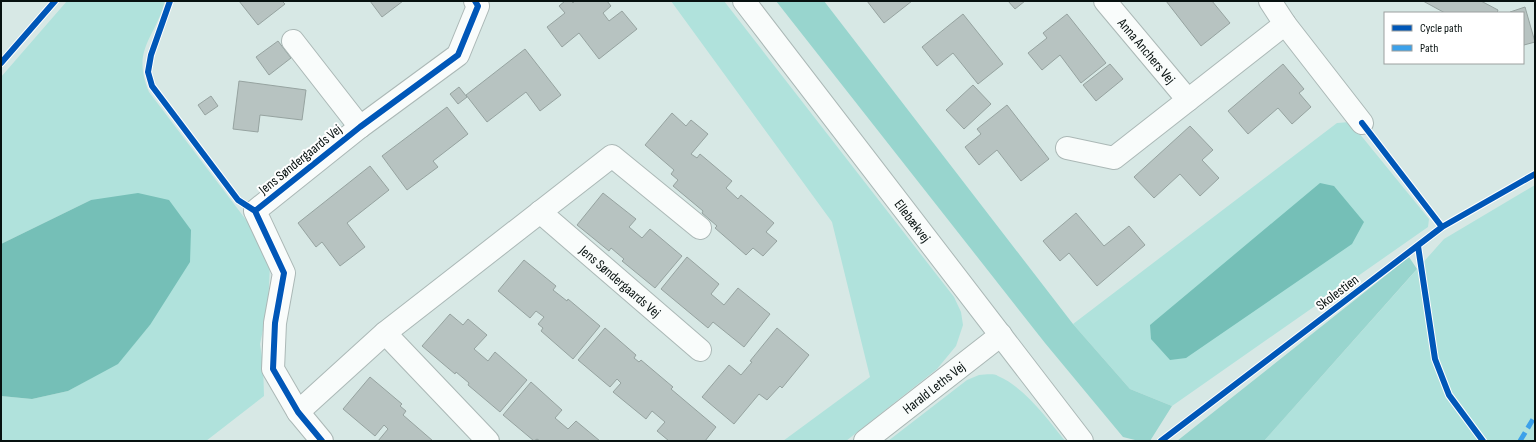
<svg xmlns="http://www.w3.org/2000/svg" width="1536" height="442" font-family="'Sofia Sans Condensed',sans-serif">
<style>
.green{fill:#b0e2dc}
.forest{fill:#98d5ce}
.water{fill:#75bfb7}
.building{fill:#b7c3c1;stroke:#96a3a0}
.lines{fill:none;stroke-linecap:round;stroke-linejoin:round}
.minor-casing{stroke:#abb8b6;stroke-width:24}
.minor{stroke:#f9fcfb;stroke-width:22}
.quiet{stroke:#3ca1ea;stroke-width:5;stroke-dasharray:10 5;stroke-linecap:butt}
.cycleway-casing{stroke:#fff;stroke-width:8}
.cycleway{stroke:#0057b8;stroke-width:6}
.labels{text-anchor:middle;stroke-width:4;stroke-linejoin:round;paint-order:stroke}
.street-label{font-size:14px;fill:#071110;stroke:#fff}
</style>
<rect width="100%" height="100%" fill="#d7e8e5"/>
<!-- green -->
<path class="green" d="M67 1H165C155 39 131 49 149 92L256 233 270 265 268 306 260 344 263 364 264 396 206 441H1V396L32 399 68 391 118 363 150 325 91 200 1 244V77Z
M671 1H724L954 297 961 312 963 325 956 346 937 369 846 441H783L870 377 832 222Z
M1350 122 1429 219 1428 227 1172 406 1130 389 1073 324 1337 123Z
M1535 185V441H1264L1444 239Z
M979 375C985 375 993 373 998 376 1024 387 1048 419 1065 441H888L967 380Z"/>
<!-- forest -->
<path class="forest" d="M776 1H824L1073 324 1130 389 1172 406 1150 441H1139L1123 437 1045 343Z
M1409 257 1417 269 1264 441H1177Z"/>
<!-- water -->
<path class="water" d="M1320 183 1334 186 1364 222 1352 244 1186 358 1170 360 1151 339 1150 325Z
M138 193 169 200 191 230 190 262 150 325 118 364 68 391 32 399 1 396V244L91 200Z"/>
<!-- building -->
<path class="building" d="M239 1H282L285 4 258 25Z
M370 1H403L382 17Z
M565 1H571L573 3 575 1H607L611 6 603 13 609 21 622 11 637 29 599 59 579 33 562 47 547 27 565 13 559 6Z
M867 1H912L884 23Z
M1008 1H1025L1015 9Z
M1166 1H1212L1230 23 1201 46Z
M1423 1H1481L1498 10 1497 13H1445Z
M1525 7 1535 42 1524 45 1523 44V13H1510V12Z
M963 14 1003 64 978 84 953 53 937 66 922 47Z
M1067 14 1106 63 1081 83 1060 55 1042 70 1028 53 1047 38 1043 33Z
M278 41 291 58 269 75 256 57Z
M525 49 561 95 540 111 526 92 487 122 466 95Z
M1110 64 1123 79 1096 101 1083 85Z
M1283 64 1304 89 1299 93 1311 107 1292 124 1278 108 1248 134 1228 111Z
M239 81 306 90 302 120 260 115 258 132 233 129Z
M973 85 991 104 964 129 946 110Z
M459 87 467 97 458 104 450 94Z
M211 96 218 106 205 115 198 105Z
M1007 105 1049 159 1021 181 997 150 979 165 965 147 981 134 977 129Z
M447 107 468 134 433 161 438 167 407 190 382 156Z
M672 113 686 126 691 120 708 134 691 154 697 158 700 154 732 181 726 188 738 199 741 195 774 223 766 232 777 241 763 256 753 248 746 255 715 228 717 226 702 213 703 211 673 186 678 180 671 174 674 170 645 145Z
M1190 126 1213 150 1202 160 1219 178 1200 196 1180 174 1154 198 1134 177Z
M370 166 389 190 347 223 365 247 340 266 322 242 316 247 298 223Z
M603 193 636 219 629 227 642 238 650 229 682 256 655 288 622 261 624 259 611 248 609 251 577 225Z
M1076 213 1104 246 1129 226 1145 245 1097 286 1069 253 1060 261 1043 241Z
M687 257 719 284 711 294 724 305 738 288 770 314 744 347 713 322 708 328 661 289Z
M524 260 556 286 553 290 567 301 568 299 600 326 573 359 541 331 543 328 538 324 544 317 536 311 530 318 498 291Z
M450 314 463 325 468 319 487 335 474 349 488 361 495 352 527 380 500 412 468 385 469 383 456 372 455 374 422 346Z
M605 328 636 355 634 358 639 362 641 360 673 387 671 389 716 427 705 441H669L657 431 665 422 652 411 646 419 613 392 621 383 617 379 610 387 578 360Z
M777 328 809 355 782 388 780 386 767 400 759 394 734 424 702 397 729 365 741 375 752 362 750 361Z
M370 377 402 404 400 406 406 411 403 415 433 441H378L388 429 384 425 375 436 343 409Z
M531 382 562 410 555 418 568 429 576 421 600 441H540L537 439 534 441 503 415Z"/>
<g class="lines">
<defs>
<g id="minor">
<path id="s1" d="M744 1 1082 441"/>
<path id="s2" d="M1105 1 1188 100"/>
<path d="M1270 1 1285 24 1362 123"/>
<path d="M293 41 360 127"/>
<path d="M1067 148 1114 158 1285 24"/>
<path id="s3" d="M540 212 700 350"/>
<path d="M385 333 488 441"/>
<path d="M298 412 385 333 612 156 700 228"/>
<path d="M322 441 298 412 273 369 275 323 284 273 255 211 360 127 458 55 478 6 475 1"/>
<path id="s4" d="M865 441 1001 335"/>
</g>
</defs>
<!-- minor casing -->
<use href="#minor" class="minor-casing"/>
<!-- minor -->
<use href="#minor" class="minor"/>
<!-- quiet -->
<path class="quiet" d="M1520 441 1535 416"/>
<defs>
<path id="cycleway" d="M170 1 151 55 148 72 152 86 238 200 255 211
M1 63 55 1
M1362 123 1442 227
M1418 246 1435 359 1449 395 1483 441
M322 441 298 412 273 369 275 323 284 273 255 211 360 127 458 55 478 6 475 1
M1161 441 1442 227 1535 174"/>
</defs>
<!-- cycleway casing -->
<use href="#cycleway" class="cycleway-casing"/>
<!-- cycleway -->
<use href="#cycleway" class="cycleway"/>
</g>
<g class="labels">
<!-- street labels -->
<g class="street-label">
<text dy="5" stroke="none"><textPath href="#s2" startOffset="65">Anna Anchers Vej</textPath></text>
<text transform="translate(300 159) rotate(-39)" y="5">Jens Søndergaards Vej</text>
<text dy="5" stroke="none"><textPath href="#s1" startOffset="277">Ellebækvej</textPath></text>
<text dy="5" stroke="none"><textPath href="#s3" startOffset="106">Jens Søndergaards Vej</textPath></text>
<text transform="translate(1337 292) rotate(-37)" y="5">Skolestien</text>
<text dy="5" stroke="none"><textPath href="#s4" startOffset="87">Harald Leths Vej</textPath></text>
</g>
</g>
<!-- border -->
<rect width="1536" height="442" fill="none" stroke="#071110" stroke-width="4"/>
<!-- legend -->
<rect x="1384" y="12" width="140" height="52" fill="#ffffff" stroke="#9ca09f"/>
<rect x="1392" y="25" width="20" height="6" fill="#0057b8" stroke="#9ca09f"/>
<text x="1420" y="32" font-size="12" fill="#071110">Cycle path</text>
<rect x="1392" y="45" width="20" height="6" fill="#3ca1ea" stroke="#9ca09f"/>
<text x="1420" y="52" font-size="12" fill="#071110">Path</text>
</svg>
